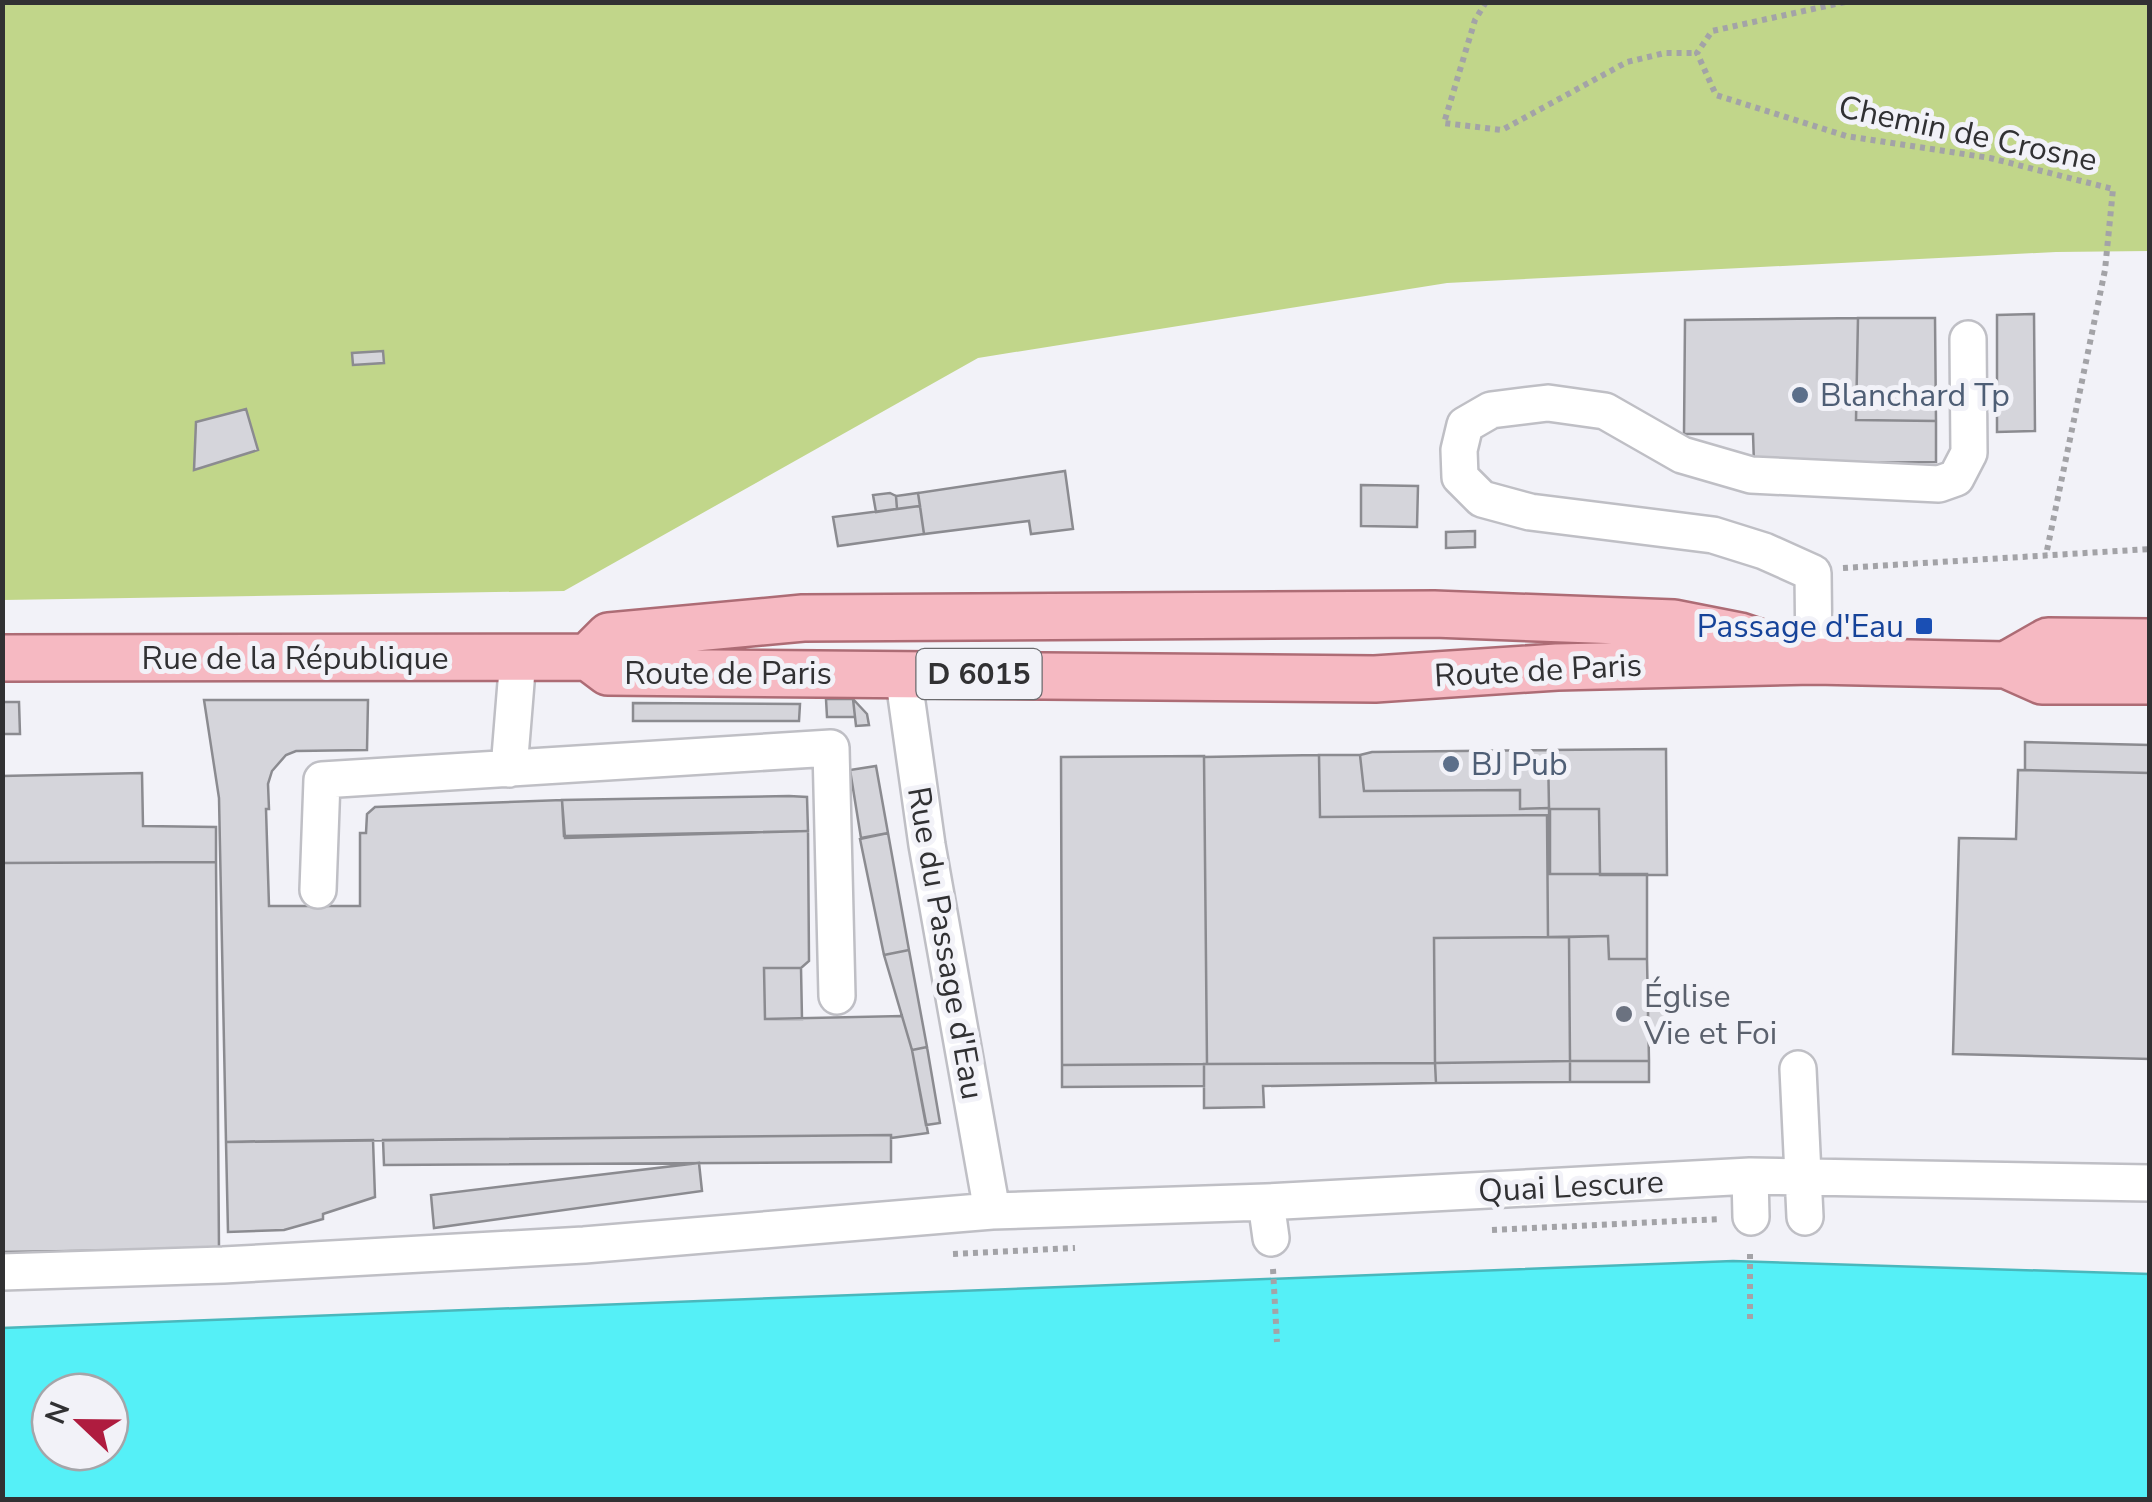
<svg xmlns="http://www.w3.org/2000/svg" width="2152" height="1502" font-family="'Nunito Sans',sans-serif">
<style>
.green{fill:#c1d68a}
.water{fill:#55f0f7;stroke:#4ab7bc;stroke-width:2.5;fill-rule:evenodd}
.building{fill:#d5d5db;stroke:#8b8b90;stroke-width:2.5}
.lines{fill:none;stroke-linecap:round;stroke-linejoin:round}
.minor-casing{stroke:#bfbfc5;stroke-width:40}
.major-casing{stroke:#ad6c75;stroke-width:50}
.path{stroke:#a3a3a7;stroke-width:6;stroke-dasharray:5 5;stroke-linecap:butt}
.minor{stroke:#fff;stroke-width:35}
.major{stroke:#f6b9c2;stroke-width:45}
.service-dot{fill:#5c6f8a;stroke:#f2f2f8;stroke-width:4}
.transit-dot{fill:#1a4fb4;stroke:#f2f2f8;stroke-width:4}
.worship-dot{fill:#6b7280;stroke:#f2f2f8;stroke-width:4}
.labels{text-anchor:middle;stroke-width:10;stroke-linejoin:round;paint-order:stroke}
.shield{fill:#f2f2f8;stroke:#6b6b6e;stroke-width:2.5}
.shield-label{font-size:30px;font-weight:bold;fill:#313133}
.street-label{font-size:32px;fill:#313133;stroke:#f2f2f8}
.service-label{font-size:32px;fill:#4e5e75;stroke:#f2f2f8;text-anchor:start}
.transit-label{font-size:32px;fill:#164399;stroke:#f2f2f8;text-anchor:end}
.worship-label{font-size:32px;fill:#5b616d;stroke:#f2f2f8;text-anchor:start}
</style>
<rect width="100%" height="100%" fill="#f2f2f8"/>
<!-- green -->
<path class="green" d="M2 3H2149V251L2056 252 1447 283 978 358 564 591 3 600Z"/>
<!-- water -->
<path class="water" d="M1733 1261 2149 1274V1499H3V1328ZM50 1392H110V1452H50Z"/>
<!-- building -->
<path class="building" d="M2034 314 2035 431 1997 432V315Z
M1858 318H1935L1936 421 1856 420Z
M1858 318 1856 420 1936 421V462L1754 464 1753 434H1684L1685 320Z
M383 351 384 363 353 365 352 353Z
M246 409 258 450 194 470 196 422Z
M1065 471 1073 529 1031 534 1029 521 924 534 918 493Z
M1361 485 1418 486 1417 527 1361 526Z
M890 493 896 496 897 509 876 512 873 495Z
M918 493 920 506 897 509 896 496Z
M920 506 924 534 838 546 833 517Z
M1475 531V547L1446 548V532Z
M826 699H853L855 717H827Z
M853 699 867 714 869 725 856 726Z
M204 700H368L367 750 296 751 286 755 272 771 268 784 269 809H266L269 906H360V833H366L367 814 375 807 562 800 565 838 808 831 809 961 801 968H764L765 1019 902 1016 912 1050 928 1133 891 1138V1135L226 1142 219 798Z
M2 702H19L20 734H2Z
M633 703 800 704 799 721H633Z
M2025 742 2150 745V773L2025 770Z
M1666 749 1667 875H1600L1599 809H1549L1548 750Z
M1548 750 1549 808 1520 809V790L1364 791 1360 755 1372 752Z
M1319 755H1360L1364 791 1520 790V809L1549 808 1550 874H1647V959H1609L1608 936 1548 937 1547 815 1320 817Z
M1319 755 1320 817 1547 815 1548 937 1434 938 1435 1063 1207 1064 1204 757Z
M1204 756 1207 1064 1062 1065 1061 757Z
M876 766 888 833 861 838 850 770Z
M2018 770 2150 773V1059L1953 1054 1959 838 2016 839Z
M142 773 143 826 216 827V862L2 863V776Z
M789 796 807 797 808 831 564 836 562 800Z
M1550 809H1599L1600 874H1550Z
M888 833 909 950 884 955 860 839Z
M216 862 219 1249 2 1252V863Z
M1608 936 1609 959H1647L1649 1061H1570L1569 937Z
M1569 937 1570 1061 1435 1063 1434 938Z
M909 950 927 1047 912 1050 884 955Z
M764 968H801L802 1019H765Z
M1648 991H1664L1665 1029 1648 1030Z
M927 1047 940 1123 926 1125 912 1050Z
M1570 1061H1649V1082H1570Z
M1570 1061V1082L1436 1083 1435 1063Z
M1435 1063 1436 1083 1263 1086 1264 1107 1204 1108V1064Z
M1204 1064V1086L1062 1087V1065Z
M891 1135V1162L384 1165 383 1140Z
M373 1140 375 1197 323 1214V1219L284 1230 228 1232 226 1142Z
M699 1163 702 1191 434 1228 431 1195Z"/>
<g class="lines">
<defs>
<path id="minor" d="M1814 661 1813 573 1764 551 1713 535 1530 512 1482 499 1460 477 1459 450 1465 425 1491 410 1548 403 1605 411 1682 455 1751 475 1939 484 1956 478 1969 453 1968 339
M903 674 927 845 992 1211
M509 769 518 658
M318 890 322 780 831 748 837 996
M1798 1069 1805 1217
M1750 1176 1751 1217
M1266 1202 1271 1238
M2 1272 223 1265 584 1245 992 1211 1266 1202 1750 1176 2150 1183"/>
<path id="major" d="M588 657 608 672 1375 679 1557 667 1814 661 2006 665 2042 681H2150
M588 657 609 636 803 618 1434 614 1674 623 1740 636 1773 647
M2 658 588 657
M2006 665 2048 641 2150 642"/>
</defs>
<!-- minor casing -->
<use href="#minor" class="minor-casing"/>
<!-- major casing -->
<use href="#major" class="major-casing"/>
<!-- path -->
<path class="path" d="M1486 2 1475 20 1444 123 1502 130 1627 62 1665 53H1697
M1845 2 1712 31 1697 53 1716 95 1846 136 1990 158 2113 189 2105 270 2046 555
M1843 568 2150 549
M1492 1230 1720 1219
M953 1254 1075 1248
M1273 1269 1277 1342
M1750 1319V1249"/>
<!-- minor -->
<use href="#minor" class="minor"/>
<!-- major -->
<use href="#major" class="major"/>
</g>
<!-- markers -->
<g class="service-dot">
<circle cx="1800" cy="395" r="10"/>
<circle cx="1451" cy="764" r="10"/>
</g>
<rect class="transit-dot" x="1914" y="616" width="20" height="20" rx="5"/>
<circle class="worship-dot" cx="1624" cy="1014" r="10"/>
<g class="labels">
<!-- shield labels -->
<rect class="shield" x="916.5" y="649" width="125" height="50" rx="8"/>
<g class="shield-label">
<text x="979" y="684">D 6015</text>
</g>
<!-- street labels -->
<g class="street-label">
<text transform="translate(1968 133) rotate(12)" y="11">Chemin de Crosne</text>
<text x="295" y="669">Rue de la République</text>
<text transform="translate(1538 670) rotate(-3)" y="11">Route de Paris</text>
<text x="728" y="684">Route de Paris</text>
<text transform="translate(946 943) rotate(80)" y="11">Rue du Passage d'Eau</text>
<text transform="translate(1571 1186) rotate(-3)" y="11">Quai Lescure</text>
</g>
<!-- service labels -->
<g class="service-label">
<text x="1820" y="406">Blanchard Tp</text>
<text x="1471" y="775">BJ Pub</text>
</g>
<!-- transit labels -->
<g class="transit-label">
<text x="1904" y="637">Passage d'Eau</text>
</g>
<!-- worship labels -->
<g class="worship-label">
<text x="1644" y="1007">Église<tspan x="1644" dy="37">Vie et Foi</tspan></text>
</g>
</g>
<!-- border -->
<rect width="2152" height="1502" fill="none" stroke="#313133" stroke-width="10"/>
<!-- north arrow -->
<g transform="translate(80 1422) rotate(292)"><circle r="48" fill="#f2f2f8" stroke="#a5a5a9" stroke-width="2.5"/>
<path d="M0-8L18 38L0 25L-18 38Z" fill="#af1c3f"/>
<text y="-15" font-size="28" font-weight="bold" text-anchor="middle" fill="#313133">N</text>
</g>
</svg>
